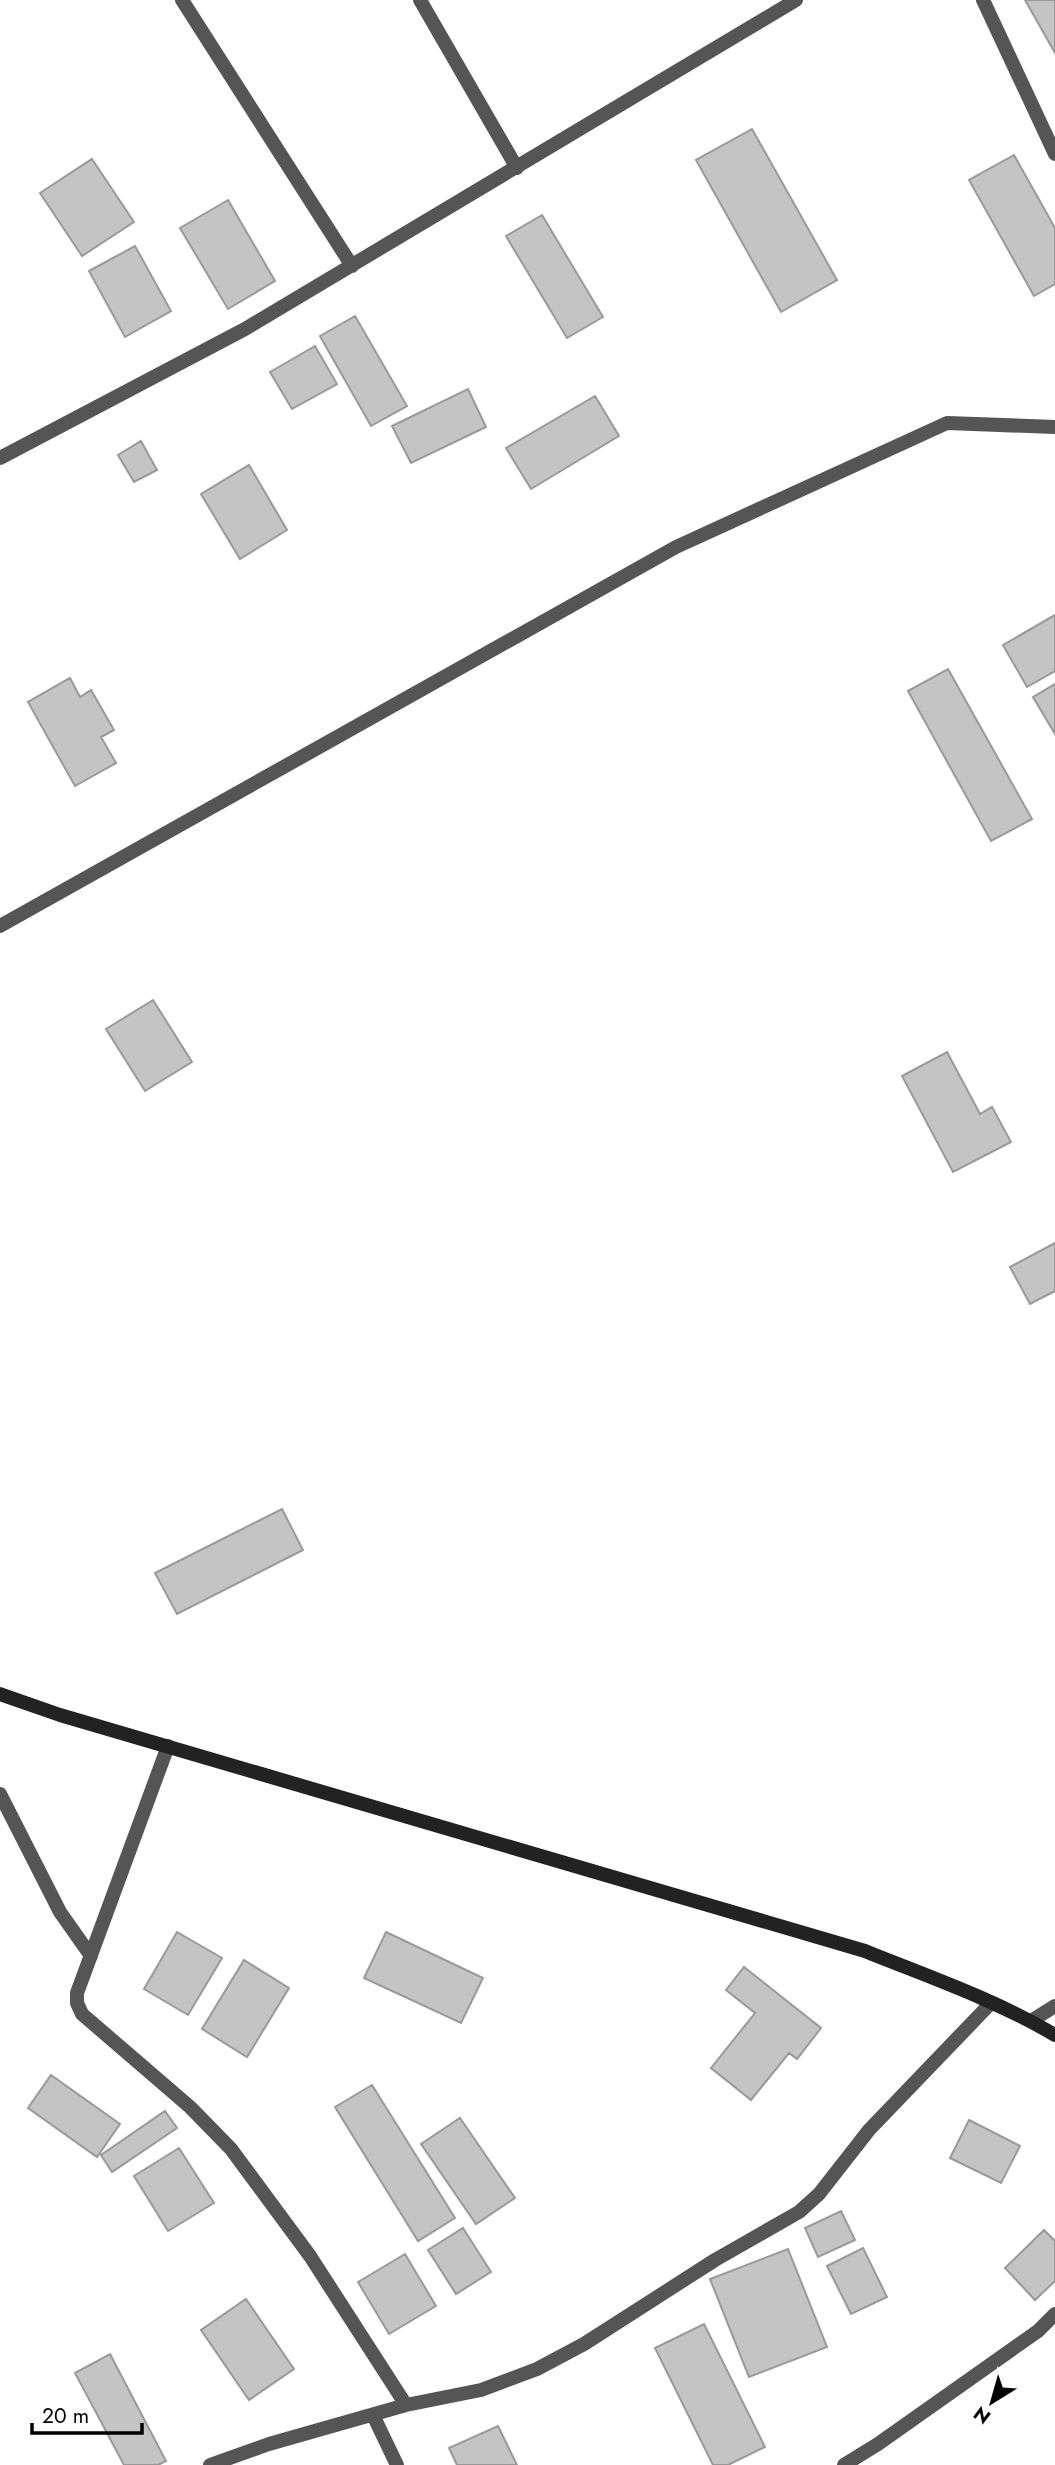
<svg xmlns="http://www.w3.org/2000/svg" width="1055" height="2465" font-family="Jost,sans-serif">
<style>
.building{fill:#c4c4c4;stroke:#999;stroke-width:2}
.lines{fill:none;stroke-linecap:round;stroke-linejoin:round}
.minor{stroke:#555;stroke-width:14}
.secondary{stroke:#222;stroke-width:14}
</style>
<rect width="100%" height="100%" fill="#fff"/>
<!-- building -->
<path class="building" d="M1025 0H1055V53Z
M752 129 837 280 781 312 696 160Z
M1014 155 1055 228V284L1034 296 969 180Z
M92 159 134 222 82 256 40 193Z
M228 200 275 281 228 309 180 228Z
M542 215 603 317 567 338 506 236Z
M135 246 171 311 125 337 89 271Z
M355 316 407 406 371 426 320 336Z
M315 346 337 384 292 409 270 372Z
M468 389 486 427 411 463 392 426Z
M595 396 619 436 531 489 506 448Z
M141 441 157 470 134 482 118 455Z
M249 465 287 530 240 559 201 494Z
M1055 615V671L1027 687 1003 645Z
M948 669 1032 819 991 841 908 691Z
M70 678 80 697 91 690 114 730 101 737 116 763 75 786 28 702Z
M1055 684V734L1033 697Z
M153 1000 192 1062 145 1091 106 1029Z
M947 1052 980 1114 992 1107 1011 1142 953 1172 902 1076Z
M1055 1243V1291L1030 1304 1010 1267Z
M282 1509 303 1550 177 1614 155 1573Z
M177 1932 222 1958 188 2015 144 1989Z
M386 1932 483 1978 461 2023 364 1978Z
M244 1960 289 1988 247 2057 202 2029Z
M744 1967 821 2028 797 2059 789 2053 751 2100 711 2068 755 2013 726 1990Z
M51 2075 120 2124 97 2157 28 2108Z
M372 2085 455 2218 418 2241 335 2107Z
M165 2111 177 2128 112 2172 101 2155Z
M460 2118 515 2198 476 2224 421 2144Z
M969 2120 1020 2146 1001 2183 950 2158Z
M179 2148 214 2203 168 2231 134 2176Z
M841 2211 855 2240 818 2257 805 2228Z
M463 2228 491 2272 456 2294 428 2250Z
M1044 2230 1055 2241V2281L1035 2300 1005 2268Z
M863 2248 887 2297 851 2314 827 2266Z
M788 2249 827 2347 749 2377 710 2279Z
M405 2254 436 2306 389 2334 358 2282Z
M246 2299 294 2369 249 2400 201 2330Z
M704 2324 765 2447 728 2465H713L655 2348Z
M110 2354 166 2461 158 2465H124L75 2373Z
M498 2426 517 2465H457L449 2448Z"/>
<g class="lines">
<!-- minor -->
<path class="minor" d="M182 0 352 266
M420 0 517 168
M983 0 1055 154
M0 458 245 329 796 0
M0 926 676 547 947 423 1055 427
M168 1746 77 1993V2003L82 2014 190 2107 231 2149 310 2256 406 2405
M0 1794 60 1912 91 1956
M1031 2021 1055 2006
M373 2415 397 2465
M210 2465 269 2444 406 2405 481 2390 537 2369 584 2344 715 2260 799 2212 819 2194 869 2130 991 2003
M844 2465 878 2444 1038 2331 1055 2314"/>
<!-- secondary -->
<path class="secondary" d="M0 1694 60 1715 865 1951C929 1977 996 2000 1055 2035"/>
</g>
<!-- north arrow -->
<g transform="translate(992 2402) rotate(217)" stroke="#ffffff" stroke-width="5" paint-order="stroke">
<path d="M0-5L12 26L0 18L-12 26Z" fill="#000000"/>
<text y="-10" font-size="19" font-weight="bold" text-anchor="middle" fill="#000000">N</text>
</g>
<!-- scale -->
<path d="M32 2423v10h110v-10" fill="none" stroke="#000000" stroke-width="3.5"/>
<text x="42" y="2423" font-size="21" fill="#000000" stroke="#ffffff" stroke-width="5" paint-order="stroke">20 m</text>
</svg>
